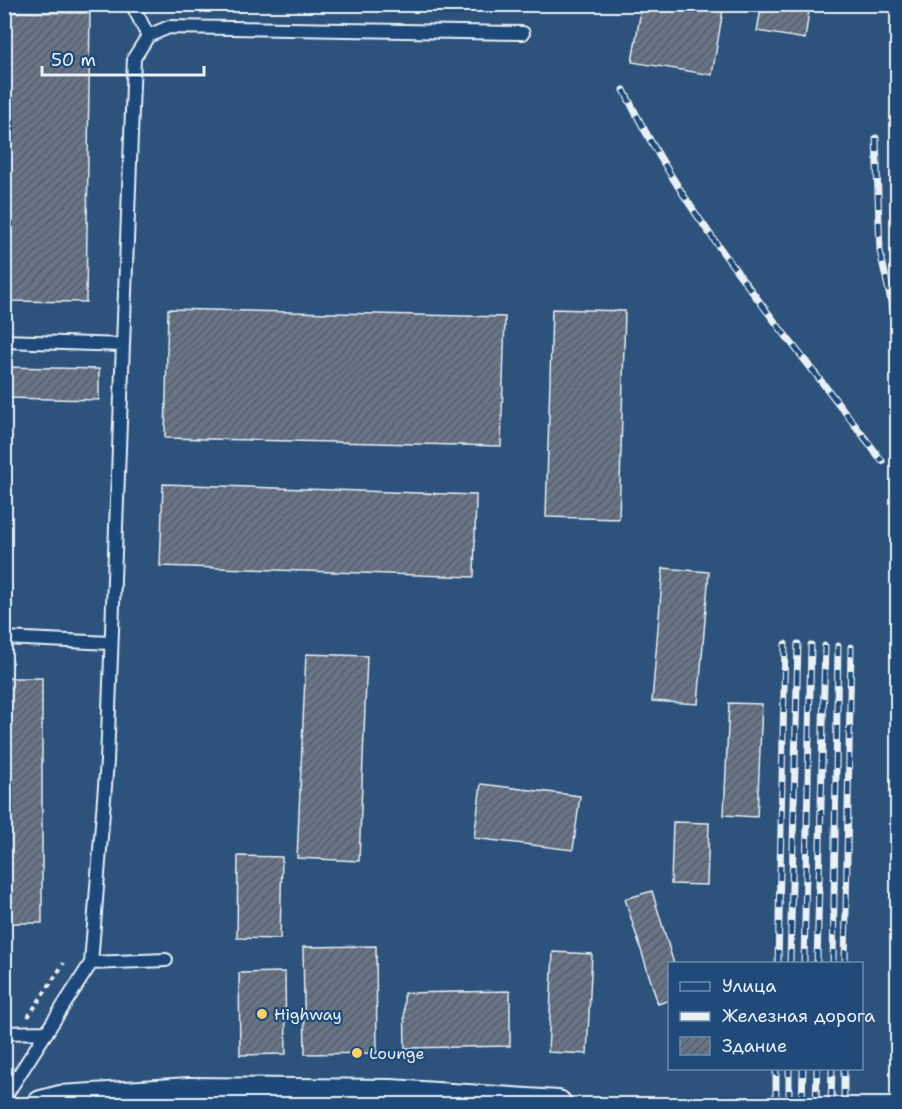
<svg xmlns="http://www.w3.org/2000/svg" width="902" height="1109" font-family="'Shantell Sans',sans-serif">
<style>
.building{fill:url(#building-hatch);stroke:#e8f1f8;stroke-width:1.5}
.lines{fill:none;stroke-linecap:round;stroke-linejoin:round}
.lane-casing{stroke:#e8f1f8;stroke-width:16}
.street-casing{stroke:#e8f1f8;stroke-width:30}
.path{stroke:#e8f1f8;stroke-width:4;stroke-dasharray:4.5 4.5;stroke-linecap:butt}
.lane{stroke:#1f4a7a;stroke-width:12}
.street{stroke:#1f4a7a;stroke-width:26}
.rail-casing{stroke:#e8f1f8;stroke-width:7}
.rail{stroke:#1f4a7a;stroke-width:4.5;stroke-dasharray:14;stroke-linecap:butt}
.poi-dot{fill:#ffd166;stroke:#1f4a7a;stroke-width:2}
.labels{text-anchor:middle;stroke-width:4.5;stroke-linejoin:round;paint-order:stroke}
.poi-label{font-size:16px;fill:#e8f1f8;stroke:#1f4a7a;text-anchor:start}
</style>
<defs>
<pattern id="building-hatch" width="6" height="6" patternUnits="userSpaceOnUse" patternTransform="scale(1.5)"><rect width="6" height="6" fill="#677486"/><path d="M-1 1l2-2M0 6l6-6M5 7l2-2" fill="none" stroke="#565e68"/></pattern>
</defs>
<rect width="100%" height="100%" fill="#2d527c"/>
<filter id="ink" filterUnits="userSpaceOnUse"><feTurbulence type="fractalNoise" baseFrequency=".0167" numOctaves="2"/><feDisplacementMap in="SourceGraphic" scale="12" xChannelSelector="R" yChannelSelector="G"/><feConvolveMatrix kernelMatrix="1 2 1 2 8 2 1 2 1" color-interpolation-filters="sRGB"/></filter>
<g filter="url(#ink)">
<!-- building -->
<path class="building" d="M642 4H724L712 75 632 62Z
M762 4H810L805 39 757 31Z
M4 12 90 13 86 302 4 301Z
M168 309 505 317 501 446 165 438Z
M552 309 625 311 619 519 546 517Z
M4 367 99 369V400L4 398Z
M163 484 476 495 474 577 160 566Z
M663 568 709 572 698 704 652 701Z
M306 654 367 656 359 861 297 858Z
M4 678H42V923H6V950Z
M729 703 762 704 757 817 724 815Z
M481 784 580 796 573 850 474 838Z
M673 822 709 823 707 885 671 884Z
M238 856 282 857 280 939 237 938Z
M652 891 674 964H670V1000L658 1004 625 899Z
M376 946 377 1053 305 1054 303 947Z
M553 952 592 954 587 1054 548 1052Z
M285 972 286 1054 240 1055 239 973Z
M510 991V1046L405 1048 404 993Z"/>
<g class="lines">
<defs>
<path id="lane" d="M132 4 148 36
M4 341 123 345
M4 638 111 643
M91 963 107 761 134 58 148 36 169 27 523 33
M4 1033 47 1032
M4 1098 91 963 166 960"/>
<path id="street" d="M41 1104 60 1099 190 1091 391 1093 558 1104"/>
</defs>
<!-- lane casing -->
<use href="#lane" class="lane-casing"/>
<!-- street casing -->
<use href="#street" class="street-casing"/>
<!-- path -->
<path class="path" d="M28 1017 64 963"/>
<!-- lane -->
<use href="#lane" class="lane"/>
<!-- street -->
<use href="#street" class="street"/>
<defs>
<path id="rail" d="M624 90C689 226 793 340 882 461
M876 138 880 251 898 333
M778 964 785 644
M790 964 798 644
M804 964 811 645
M817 964 825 646
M833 964 838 646
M845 964 851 647
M776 1104V1068
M789 1104V1068
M802 1104 803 1068
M816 1104 817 1068
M831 1104 832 1068
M844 1104V1068"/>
</defs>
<!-- rail casing -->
<use href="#rail" class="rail-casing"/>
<!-- rail -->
<use href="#rail" class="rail"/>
</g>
</g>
<!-- markers -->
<g class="poi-dot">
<circle cx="262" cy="1014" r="6"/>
<circle cx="357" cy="1053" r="6"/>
</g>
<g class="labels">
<!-- poi labels -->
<g class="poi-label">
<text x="274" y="1020">Highway</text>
<text x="369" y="1059">Lounge</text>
</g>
</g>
<!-- margin -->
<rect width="902" height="1109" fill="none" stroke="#1f4a7a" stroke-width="24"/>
<rect x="12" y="12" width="878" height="1085" fill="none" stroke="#e8f1f8" stroke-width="2" filter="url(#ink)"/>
<!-- legend -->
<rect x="668" y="962" width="195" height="108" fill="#1f4a7a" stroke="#6f8dac" stroke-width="1.5"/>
<rect x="680" y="982" width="30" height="9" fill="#1f4a7a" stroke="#6f8dac" stroke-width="1.5"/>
<text x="722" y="992" font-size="18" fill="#e8f1f8">Улица</text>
<rect x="680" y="1012" width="30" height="9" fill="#e8f1f8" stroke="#6f8dac" stroke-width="1.5"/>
<text x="722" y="1022" font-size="18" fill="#e8f1f8">Железная дорога</text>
<rect x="680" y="1037" width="30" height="18" fill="url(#building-hatch)" stroke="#6f8dac" stroke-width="1.5"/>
<text x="722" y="1052" font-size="18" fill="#e8f1f8">Здание</text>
<!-- scale -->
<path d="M42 66v9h162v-9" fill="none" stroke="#e8f1f8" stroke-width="3"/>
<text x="51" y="66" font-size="18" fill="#e8f1f8" stroke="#1f4a7a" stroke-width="4.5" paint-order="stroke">50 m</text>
</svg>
